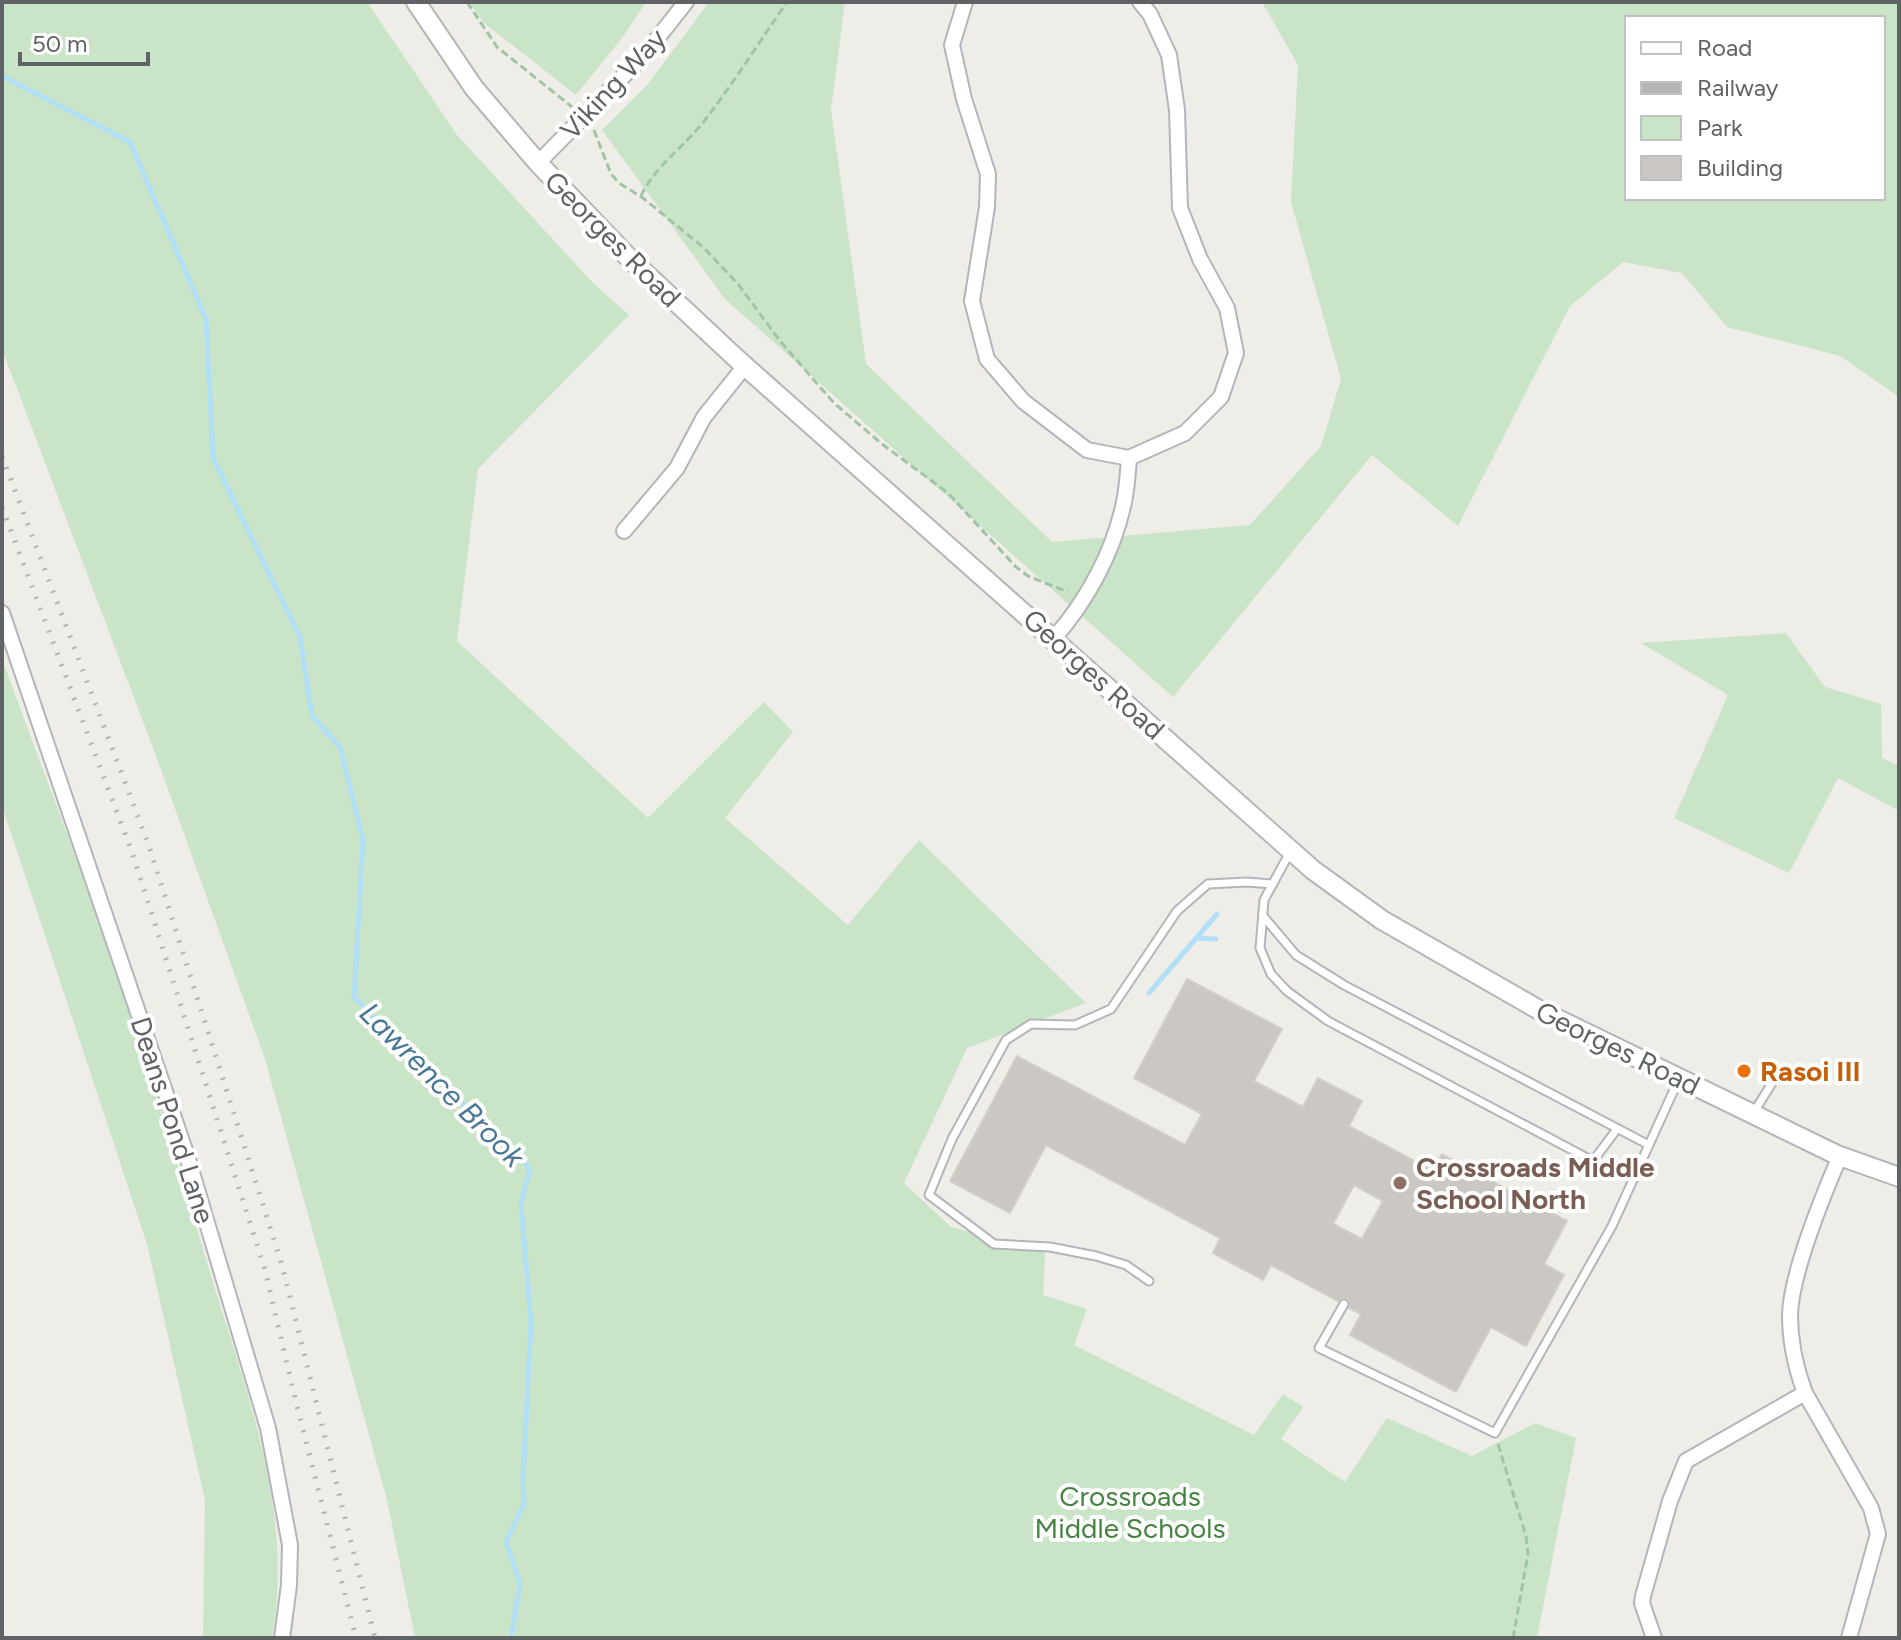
<svg xmlns="http://www.w3.org/2000/svg" width="1901" height="1640" font-family="Figtree,sans-serif">
<style>
.green{fill:#cae4c7;fill-rule:evenodd}
.lines{fill:none;stroke-linecap:round;stroke-linejoin:round}
.stream{stroke:#b1dff6;stroke-width:5}
.building{fill:#cbc8c4;stroke:#d3cec7;stroke-width:2;fill-rule:evenodd}
.service-casing{stroke:#b3b5b8;stroke-width:11}
.minor-casing{stroke:#b3b5b8;stroke-width:18}
.tertiary-casing{stroke:#b3b5b8;stroke-width:22}
.path{stroke:#a1c4a7;stroke-width:3;stroke-dasharray:8 4;stroke-linecap:butt}
.service{stroke:#fff;stroke-width:7}
.minor{stroke:#fff;stroke-width:14}
.tertiary{stroke:#fff;stroke-width:18}
.rail{stroke:#b3b4b4;stroke-width:5;stroke-dasharray:2 10;stroke-linecap:butt}
.food-dot{fill:#e8710a;stroke:#fff;stroke-width:3}
.education-dot{fill:#8d6e63;stroke:#fff;stroke-width:3}
.labels{text-anchor:middle;stroke-width:8;stroke-linejoin:round;paint-order:stroke}
.street-label{font-size:28px;fill:#5f6366;stroke:#fff}
.food-label{font-size:28px;font-weight:bold;fill:#c56008;stroke:#fff;text-anchor:start}
.education-label{font-size:28px;font-weight:bold;fill:#785e54;stroke:#fff;text-anchor:start}
.park-label{font-size:28px;fill:#458340;stroke:#fff}
.water-label{font-size:30px;font-style:italic;fill:#487796;stroke:#fff}
</style>
<rect width="100%" height="100%" fill="#efede8"/>
<!-- green -->
<path class="green" d="M2 2H367L457 135 593 283 629 315 478 469 457 641 648 818 764 702 793 732 725 818 848 925 919 840 1086 1003 967 1048 904 1183 951 1227 1045 1253 1043 1295 1087 1309 1074 1345 1254 1435 1283 1394 1303 1407 1281 1439 1345 1482 1387 1418 1472 1456 1535 1423 1576 1438 1537 1638H415L387 1500 265 1059 156 756 2 349Z
M469 2H646L622 38 576 95 484 23Z
M709 2H845L831 110 866 364 1052 542 1250 525 1321 446 1341 379 1291 202 1298 65 1262 2H1899V397L1840 356 1727 327 1682 273 1623 262 1570 306 1458 526 1372 455 1173 697 725 299 602 130 648 84ZM1627 18H1883V198H1627Z
M1786 633 1825 687 1881 704 1882 758 1899 766V811L1838 778 1789 873 1674 818 1728 695 1641 643Z
M2 659C33 744 66 829 96 914 137 1030 173 1148 208 1266 244 1386 295 1510 272 1638H203L205 1500 147 1244 2 806Z"/>
<g class="lines">
<!-- stream -->
<path class="stream" d="M2 76 130 142 206 319 213 458 300 637 312 716 340 747 363 840 354 997 530 1169 521 1203 531 1323 523 1479 524 1504 506 1542 520 1583 511 1638
M1197 938 1216 939
M1149 993 1217 914"/>
</g>
<!-- building -->
<path class="building" d="M1187 979 1282 1029 1254 1081 1303 1107 1318 1078 1362 1101 1349 1126 1433 1171 1442 1154 1567 1221 1544 1264 1564 1275 1526 1346 1491 1327 1456 1392 1350 1335 1361 1314 1349 1308 1348 1299 1343 1298 1338 1301 1271 1265 1263 1280 1213 1253 1220 1238 1046 1145 1010 1213 950 1181 1017 1056 1185 1145 1202 1114 1134 1078ZM1354 1185 1383 1201 1362 1239 1333 1224Z"/>
<g class="lines">
<defs>
<path id="service" d="M1290 852 1264 900 1260 948 1271 974 1287 991 1328 1021 1593 1161 1617 1129
M1263 916 1296 955 1344 985 1649 1145
M1754 1112 1777 1075
M1149 1281 1126 1265 1096 1256 1050 1247 994 1244 929 1195 952 1139 1006 1040 1031 1024 1075 1025 1111 1009 1177 911 1208 884 1247 882 1273 884
M1344 1304 1319 1348 1495 1433 1612 1226 1678 1081"/>
<path id="minor" d="M965 2 952 45 964 99 988 174 987 207 972 301 987 359 1023 401 1087 450 1129 458 1185 433 1221 397 1236 353 1227 308 1200 259 1180 208 1177 110 1169 55 1150 14 1140 2
M538 163 645 54 686 2
M624 531 677 468 704 417 745 366
M2 613 188 1159 268 1428 290 1545 289 1585 282 1638
M1054 638C1087 601 1114 551 1124 502 1127 488 1128 473 1129 458
M1805 1393C1796 1369 1790 1341 1790 1315 1791 1274 1823 1195 1840 1156
M1654 1638 1642 1603 1643 1596 1670 1501 1686 1461 1805 1393 1871 1508 1878 1534 1849 1638"/>
<path id="tertiary" d="M416 2 474 88 538 163 629 258 737 359 1313 870 1382 920 1541 1011 1837 1155 1899 1177"/>
</defs>
<!-- service casing -->
<use href="#service" class="service-casing"/>
<!-- minor casing -->
<use href="#minor" class="minor-casing"/>
<!-- tertiary casing -->
<use href="#tertiary" class="tertiary-casing"/>
<!-- path -->
<path class="path" d="M467 2 497 47 572 107
M594 130 611 174 619 183 643 198 704 248 738 284 780 341 834 403 882 444 948 493 1016 567 1028 576 1068 592
M641 196C654 167 685 146 705 120 734 82 760 41 787 2
M1498 1444 1526 1536 1528 1554 1513 1638"/>
<!-- service -->
<use href="#service" class="service"/>
<!-- minor -->
<use href="#minor" class="minor"/>
<!-- tertiary -->
<use href="#tertiary" class="tertiary"/>
<!-- rail -->
<path class="rail" d="M2 456 149 846 282 1265 375 1638
M2 507 132 852 265 1270 296 1402 356 1638"/>
</g>
<!-- markers -->
<circle class="food-dot" cx="1744" cy="1071" r="8"/>
<circle class="education-dot" cx="1400" cy="1183" r="8"/>
<g class="labels">
<!-- street labels -->
<g class="street-label">
<text transform="translate(613 84) rotate(-47)" y="10">Viking Way</text>
<text transform="translate(613 239) rotate(45)" y="10">Georges Road</text>
<text transform="translate(1094 674) rotate(42)" y="10">Georges Road</text>
<text transform="translate(1618 1048) rotate(26)" y="10">Georges Road</text>
<text transform="translate(173 1120) rotate(72)" y="10">Deans Pond Lane</text>
</g>
<!-- food labels -->
<g class="food-label">
<text x="1760" y="1081">Rasoi III</text>
</g>
<!-- education labels -->
<g class="education-label">
<text x="1416" y="1177">Crossroads Middle<tspan x="1416" dy="32">School North</tspan></text>
</g>
<!-- park labels -->
<g class="park-label">
<text x="1130" y="1506">Crossroads<tspan x="1130" dy="32">Middle Schools</tspan></text>
</g>
<!-- water labels -->
<g class="water-label">
<text transform="translate(442 1085) rotate(45)" y="10">Lawrence Brook</text>
</g>
</g>
<!-- border -->
<rect width="1901" height="1640" fill="none" stroke="#5f6366" stroke-width="8"/>
<!-- legend -->
<rect x="1625" y="16" width="260" height="184" fill="#ffffff" stroke="#bfc1c2" stroke-width="2"/>
<rect x="1641" y="42" width="40" height="12" fill="#ffffff" stroke="#bfc1c2" stroke-width="2"/>
<text x="1697" y="56" font-size="24" fill="#5f6366">Road</text>
<rect x="1641" y="82" width="40" height="12" fill="#b3b4b4" stroke="#bfc1c2" stroke-width="2"/>
<text x="1697" y="96" font-size="24" fill="#5f6366">Railway</text>
<rect x="1641" y="116" width="40" height="24" fill="#cae4c7" stroke="#bfc1c2" stroke-width="2"/>
<text x="1697" y="136" font-size="24" fill="#5f6366">Park</text>
<rect x="1641" y="156" width="40" height="24" fill="#cbc8c4" stroke="#bfc1c2" stroke-width="2"/>
<text x="1697" y="176" font-size="24" fill="#5f6366">Building</text>
<!-- scale -->
<path d="M20 52v12h128v-12" fill="none" stroke="#5f6366" stroke-width="4"/>
<text x="32" y="52" font-size="24" fill="#5f6366" stroke="#ffffff" stroke-width="6" paint-order="stroke">50 m</text>
</svg>
